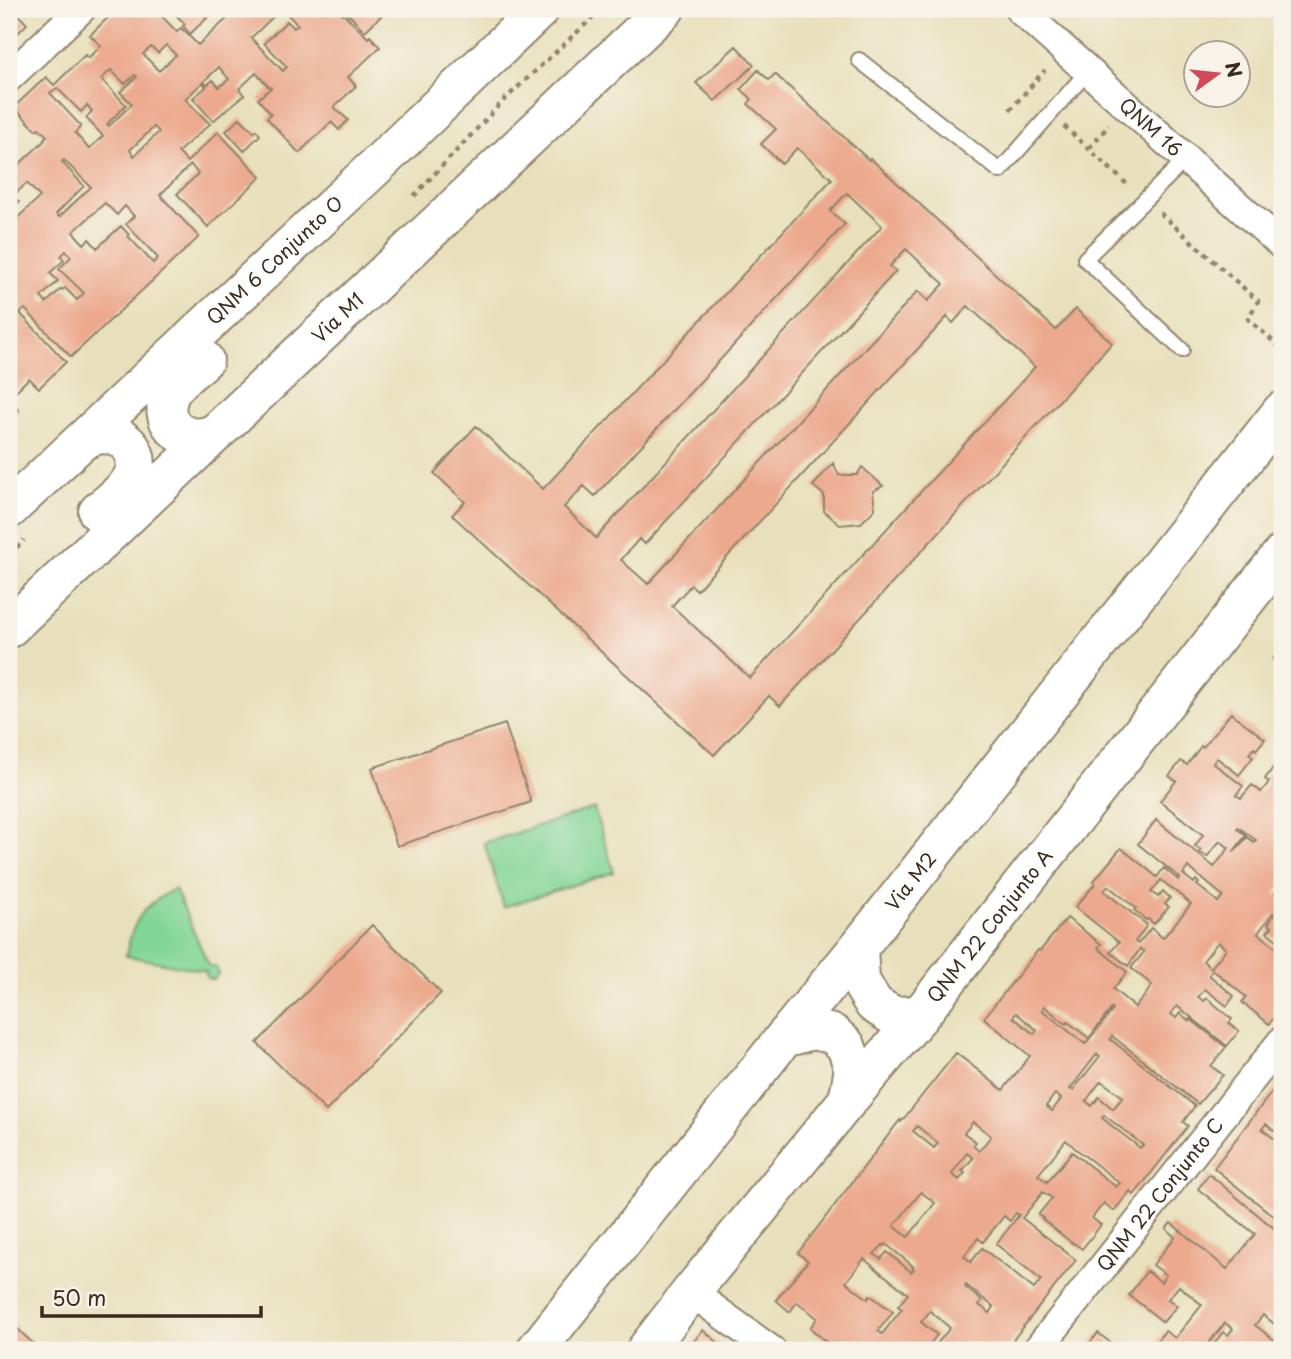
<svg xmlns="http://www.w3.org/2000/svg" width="1291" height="1359" font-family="'Playpen Sans',sans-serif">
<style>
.green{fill:#81d597;stroke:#5e805a;stroke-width:2}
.building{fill:#eca98d;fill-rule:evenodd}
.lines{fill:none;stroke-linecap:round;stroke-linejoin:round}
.lane-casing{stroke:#92856d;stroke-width:18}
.street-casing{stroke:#92856d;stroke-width:32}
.secondary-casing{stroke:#92856d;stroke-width:42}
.path{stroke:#92856d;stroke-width:4.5;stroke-dasharray:5 5;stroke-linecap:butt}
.lane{stroke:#fff;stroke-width:14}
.street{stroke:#fff;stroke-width:28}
.secondary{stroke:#fff;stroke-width:38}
.labels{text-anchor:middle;stroke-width:5;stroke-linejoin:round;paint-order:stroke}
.street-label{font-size:19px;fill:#3b2a1e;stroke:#f7f3e8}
</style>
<rect width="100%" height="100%" fill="#f7f3e8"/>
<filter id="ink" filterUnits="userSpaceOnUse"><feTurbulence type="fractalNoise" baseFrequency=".0143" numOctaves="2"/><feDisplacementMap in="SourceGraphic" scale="14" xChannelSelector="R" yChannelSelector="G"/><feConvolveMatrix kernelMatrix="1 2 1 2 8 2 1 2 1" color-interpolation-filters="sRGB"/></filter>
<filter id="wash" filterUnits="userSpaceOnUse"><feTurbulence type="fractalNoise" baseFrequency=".00686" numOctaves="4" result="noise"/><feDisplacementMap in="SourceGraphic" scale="28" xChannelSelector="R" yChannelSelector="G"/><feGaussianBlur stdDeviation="1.57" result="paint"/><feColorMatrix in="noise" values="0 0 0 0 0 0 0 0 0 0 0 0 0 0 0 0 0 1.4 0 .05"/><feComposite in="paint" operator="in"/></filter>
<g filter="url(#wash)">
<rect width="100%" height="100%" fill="#e8e0bc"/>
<!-- green -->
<path class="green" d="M594 808 614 872 504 907 484 843Z
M175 889 209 966C215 966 217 967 219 973L214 979H209L206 975V971L126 956C132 921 143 904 175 889Z"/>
<g id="blocks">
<!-- building -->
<path class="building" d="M9 9H13L27 24 11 40 9 38Z
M117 9H155L177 32 181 28 198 45 230 16 223 9H281L251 38 283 71 287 67 264 43 287 21 294 28 298 25 282 9H340L339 10 342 14 343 13 368 38 370 36 380 47 348 77 356 86 334 107 348 120 339 130 331 122 299 153 267 118 271 114 258 99 272 87 270 88 256 73 239 89 244 95 213 121 193 98 206 87 203 83 204 82 207 85 213 80 219 87 229 79 219 67 185 99 210 124 178 152 187 162 218 132 261 177 208 227 177 194 198 174 191 165 186 169 160 195 199 237 71 357 25 309 20 313 66 362 39 388 29 378 9 398V356L12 353 9 350V320L13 316 9 311V265L12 262 9 259V213L15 220 40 197 27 183 13 196 19 202 9 212V166L13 170 45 140 44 138 47 136 39 128 36 130 14 107 46 77 54 85 85 55 88 58 101 46 90 35ZM166 45 176 55 159 71 143 54 151 47 158 53ZM111 70 125 84 135 75 137 77 120 92 132 104 109 126 107 124 126 105 101 79ZM57 88 81 112 87 105 92 111 86 118 103 136 89 149 75 133 81 126 50 93ZM154 127 159 132 134 156 130 150ZM64 160 91 187 59 217 56 214 84 186 62 162ZM105 203 117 215 125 206 134 216 126 224 158 258 153 263 128 236 129 235 121 226 97 248 89 239 84 244 73 232ZM66 251 71 257 59 269 84 293 77 300 65 288 62 290 61 289 46 303 41 297 58 281 50 273 64 260 61 256Z
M170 9H213L205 16 207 18 190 34 183 26 185 24Z
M343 9H374L381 16 365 31Z
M736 46 754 65 715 101 696 83Z
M758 70 769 80 775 74 869 160 870 158 1056 330 1076 309 1112 343 780 706 769 696 714 755 452 515 465 502 434 473 476 426 543 489 832 179 797 148 782 164 761 144 776 129 748 104 752 99 741 89ZM847 193 882 226 596 538 564 507 584 486 595 496 845 224 830 211ZM906 249 944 284 928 301 918 291 648 584 621 560 639 539 645 544 896 271 890 266ZM968 306 1035 367 750 678 672 606 691 585 697 590 947 317 953 323Z
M240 118 254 132 256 130 260 135 244 151 226 131Z
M9 400 19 410 9 420Z
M833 463 839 475H857L862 467 883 486 873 491 875 509 861 523 840 525 824 511V495L813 486Z
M1282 648V666L1273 659Z
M1231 713 1265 739 1256 750 1254 748 1249 754 1253 757 1239 775 1217 758 1213 763 1243 786 1236 795 1241 798 1252 785 1261 792 1269 782 1265 779 1282 755V884L1275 893 1282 898V944L1267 932 1272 927 1268 924 1275 914 1273 913 1258 933 1282 952V1007L1269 1024 1242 1002 1246 997 1213 970 1209 975 1234 996 1227 1006 1205 989 1198 997 1204 1001 1207 998 1232 1019 1229 1023 1239 1031 1227 1046 1177 1006 1171 1014 1176 1018 1180 1013 1189 1021 1190 1019 1226 1047 1211 1066 1223 1075 1198 1104 1112 1036 1110 1039 1195 1106 1183 1122 1188 1126 1134 1195 1130 1191 1114 1211 1104 1203 1092 1218 1101 1225 1082 1249 1072 1242V1243L1042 1219 1043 1218 1038 1215 1052 1198 1043 1192 1022 1218 1076 1260 1005 1350H932L950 1328 930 1311 921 1322 937 1335 925 1350H836L810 1328 817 1318 797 1302 790 1312 776 1300 808 1261 798 1253 900 1120 901 1122 956 1053 1003 1090 1030 1056 984 1018 1038 950 1040 951 1067 918 1101 944 1098 948 1127 972 1113 989 1135 1007 1144 997 1152 985 1131 968 1144 952 1140 949 1128 966 1110 952 1119 942 1075 907 1095 884 1093 882 1121 848 1157 877 1164 868 1178 880 1180 878 1138 844 1156 820 1214 867 1229 848 1220 841 1207 857 1199 852 1201 850 1195 846 1203 835 1160 801 1176 781 1169 776 1181 761 1187 765 1201 746 1203 747ZM1238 827 1256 840 1254 842 1247 837 1235 851H1234L1246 835 1237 829ZM1188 867 1223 896 1218 902 1197 885 1199 883 1196 880 1194 883 1183 874ZM1161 880 1191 904 1163 938 1151 928 1138 944 1135 942 1147 925 1104 891 1108 886 1136 908 1134 910 1146 920 1148 919 1154 924 1169 907 1165 904 1170 898 1163 891 1158 897 1151 892ZM1218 942 1226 949 1211 968 1203 961ZM1044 1006 1066 1024 1068 1022 1089 1038 1112 1008 1113 1010 1085 1044 1042 1010ZM1016 1013 1037 1030 1034 1034 1013 1017ZM1097 1054 1100 1056 1073 1090 1070 1089ZM1101 1081 1123 1097 1113 1109 1099 1097 1092 1106 1086 1101ZM1055 1094 1061 1099 1052 1111 1046 1106ZM1104 1115 1143 1145 1140 1148 1102 1118ZM973 1122 991 1136 979 1151 973 1146 976 1142 964 1133ZM917 1126 938 1143 934 1148 913 1131ZM1066 1140 1076 1149 1120 1183 1116 1187 1072 1152 1047 1182 1038 1175ZM967 1153 973 1158 962 1171 965 1173 959 1180 952 1174ZM921 1192 935 1203 908 1237 894 1226ZM1016 1213 1019 1215 996 1244 1041 1280 1034 1289 982 1248 971 1262 964 1256 978 1238 983 1242 1004 1216 1010 1221ZM886 1244 913 1266 912 1267 914 1269 911 1272 887 1252 881 1259 874 1254 883 1245 884 1246ZM864 1259 908 1294 898 1306 902 1309 882 1334 878 1331 893 1312 870 1295 868 1299 846 1282ZM966 1285 994 1307 990 1313 979 1305 982 1301 965 1287Z
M505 724 531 802 397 846 372 768Z
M372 925 441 993 326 1111 257 1043Z
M1282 1071V1137L1266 1124 1262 1129 1282 1145V1223L1214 1168 1277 1085 1273 1082Z
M1209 1174 1282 1235V1330L1263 1315 1255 1325 1282 1346V1350H1209L1223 1332 1228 1335 1233 1329 1225 1323 1203 1350H1149L1165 1331 1175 1338 1202 1305 1179 1286 1168 1299 1177 1306 1163 1322 1129 1295 1147 1271 1161 1282 1166 1275 1153 1265 1175 1237 1166 1229 1171 1223 1227 1269 1255 1234 1198 1189Z
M9 1321 40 1350H9Z
M703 1330 722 1346 719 1350H687Z
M1098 1333 1120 1350H1084Z"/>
</g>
</g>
<g filter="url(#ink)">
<use href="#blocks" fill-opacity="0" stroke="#92856d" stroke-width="2"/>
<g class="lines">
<defs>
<path id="lane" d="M859 60 1000 171 1088 71
M1182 350 1085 259 1186 159"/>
<g id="street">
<path id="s1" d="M1019 9 1282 245"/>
<path d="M9 77 81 9"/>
<path d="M691 1292 771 1350"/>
<path id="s2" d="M1037 1350 1282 1041"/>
</g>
<g id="secondary">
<path d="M204 360C194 369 173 384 169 396 157 426 188 447 215 433"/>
<path d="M83 441C109 423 146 444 133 476 127 490 109 502 98 512"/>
<path id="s3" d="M9 509 373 169 540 9"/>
<path id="s4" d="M9 628 665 9"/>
<path d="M858 948 860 981 874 1004 893 1016 920 1015"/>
<path d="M784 1038 813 1030 833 1034 846 1046 854 1069 848 1100"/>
<path id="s5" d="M536 1350 784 1038 858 948 1282 411"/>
<path id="s6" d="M646 1350 691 1292 848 1100 920 1015 1282 554"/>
</g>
</defs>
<!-- lane casing -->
<use href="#lane" class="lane-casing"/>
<!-- street casing -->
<use href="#street" class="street-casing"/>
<!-- secondary casing -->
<use href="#secondary" class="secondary-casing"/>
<!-- path -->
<path class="path" d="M1010 110 1045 70
M1064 126 1130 187
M1089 148 1109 125
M414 196 503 101 602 9
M1160 213 1258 301 1248 319 1282 349
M9 555 24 540"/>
<!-- lane -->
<use href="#lane" class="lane"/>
<!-- street -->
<use href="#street" class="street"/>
<!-- secondary -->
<use href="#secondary" class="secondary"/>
</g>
</g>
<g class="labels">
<!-- street labels -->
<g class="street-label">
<text dy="7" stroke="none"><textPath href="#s1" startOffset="177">QNM 16</textPath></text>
<text dy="7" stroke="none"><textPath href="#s3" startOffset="364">QNM 6 Conjunto O</textPath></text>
<text dy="7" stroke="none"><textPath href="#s4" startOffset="452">Via M1</textPath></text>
<text dy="7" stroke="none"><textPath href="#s5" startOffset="600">Via M2</textPath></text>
<text dy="7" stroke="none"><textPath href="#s6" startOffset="546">QNM 22 Conjunto A</textPath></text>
<text dy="7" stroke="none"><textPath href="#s2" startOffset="198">QNM 22 Conjunto C</textPath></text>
</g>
</g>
<!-- margin -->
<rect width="1291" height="1359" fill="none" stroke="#f7f3e8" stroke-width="35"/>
<!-- north arrow -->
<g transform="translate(1217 74) rotate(75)"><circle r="33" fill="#f7f3e8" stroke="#aca397" stroke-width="2"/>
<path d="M0-5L12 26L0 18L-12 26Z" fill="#d1495b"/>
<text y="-10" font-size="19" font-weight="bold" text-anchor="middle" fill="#3b2a1e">N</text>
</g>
<!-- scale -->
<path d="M42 1306v10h219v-10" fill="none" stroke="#3b2a1e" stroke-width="3.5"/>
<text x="52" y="1306" font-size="21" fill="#3b2a1e" stroke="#f7f3e8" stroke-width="5" paint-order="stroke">50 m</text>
</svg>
